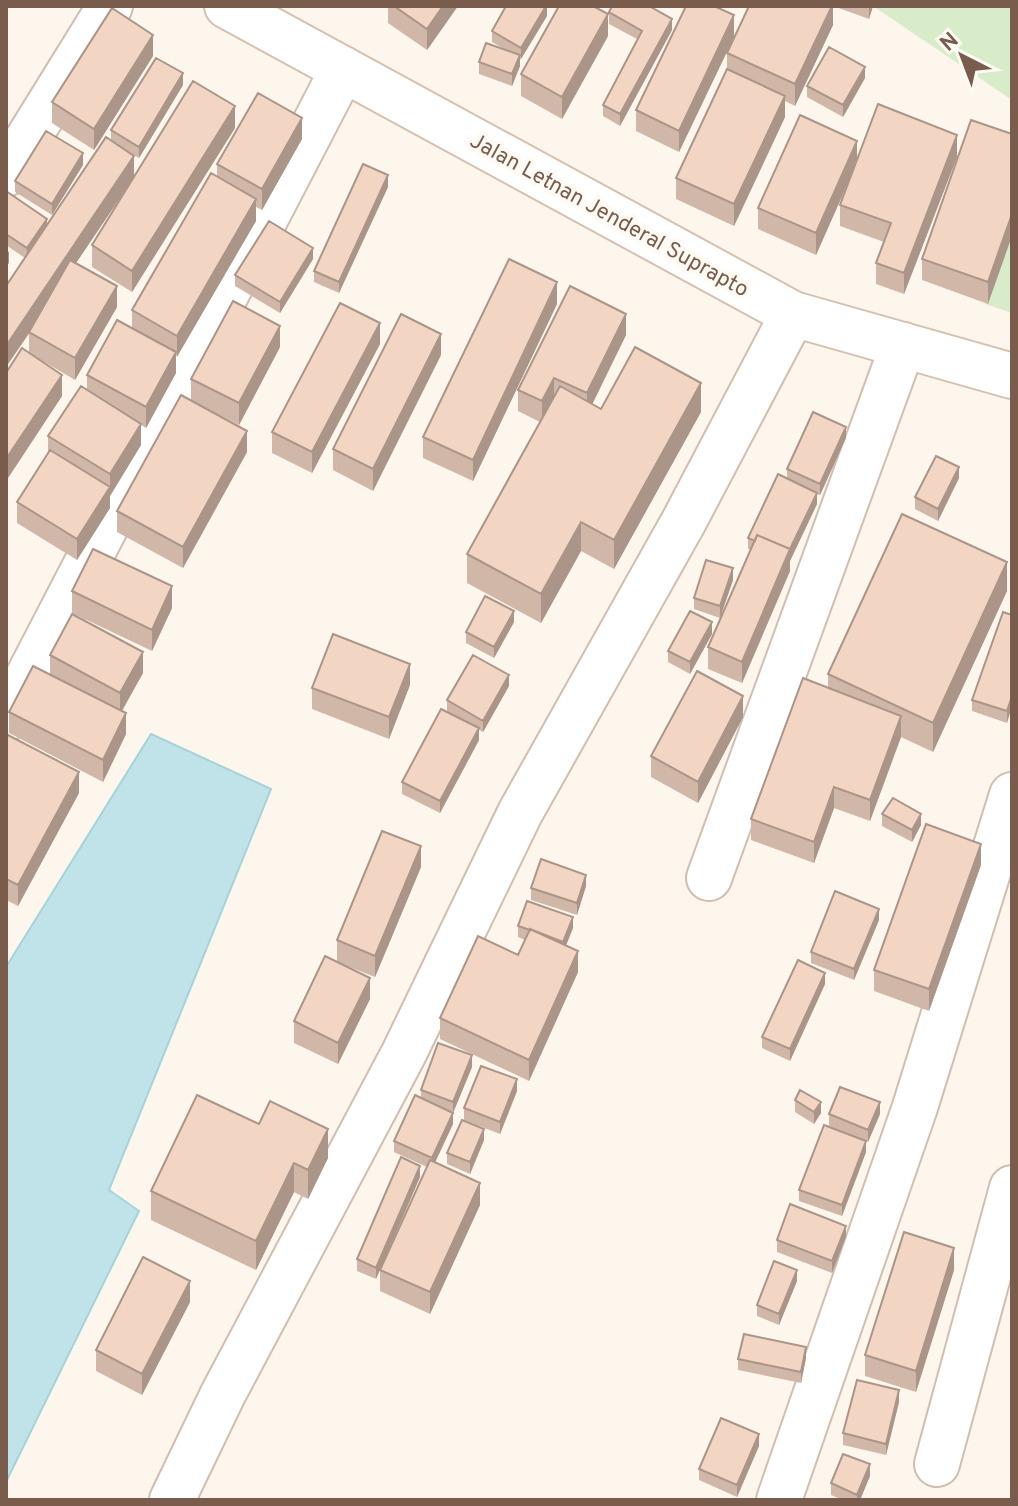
<svg xmlns="http://www.w3.org/2000/svg" width="1018" height="1506" font-family="Overpass,sans-serif">
<style>
.green{fill:#d8ecc9}
.water{fill:#bfe3e8;stroke:#a5d3da;stroke-width:2}
.lines{fill:none;stroke-linecap:round;stroke-linejoin:round}
.street-casing{stroke:#d1beb0;stroke-width:48}
.secondary-casing{stroke:#d6c0b0;stroke-width:48}
.street{stroke:#fff;stroke-width:44}
.secondary{stroke:#fff;stroke-width:44}
.wall{fill:#d1b7a8}
.shaded-wall{fill:#aa9588}
.building{fill:#f3d5c3;stroke:#aa9588;stroke-width:2}
.labels{text-anchor:middle;stroke-width:8;stroke-linejoin:round;paint-order:stroke}
.street-label{font-size:22px;fill:#7a5c4d;stroke:#fffaf3}
</style>
<rect width="100%" height="100%" fill="#fdf6ec"/>
<!-- green -->
<path class="green" d="M873 6H1012V100Z
M1012 149V313L985 304Z"/>
<!-- water -->
<path class="water" d="M151 734 271 789 109 1190 139 1211 6 1482V967Z"/>
<g class="lines">
<defs>
<path id="street" d="M6 174 110 6
M6 719 343 69
M709 878 903 345
M937 1464 1012 1188
M172 1500 223 1394 404 1053 520 813 684 521 793 314
M779 1500 915 1107 1012 795"/>
<path id="secondary" d="M227 6 793 314 1012 376"/>
</defs>
<!-- street casing -->
<use href="#street" class="street-casing"/>
<!-- secondary casing -->
<use href="#secondary" class="secondary-casing"/>
<!-- street -->
<use href="#street" class="street"/>
<!-- secondary -->
<use href="#secondary" class="secondary"/>
</g>
<!-- wall -->
<path class="wall" d="M388 6H458L427 50 388 23Z
M547 6V16L521 59H520V66L512 86 479 74V62L504 49 492 42V31Z
M749 6H873L869 19 833 6V25L795 106 785 101V117L734 226 676 199V178L727 69V53Z
M609 12 672 30 620 126 603 116V105L637 39 609 24Z
M608 36 562 119 521 96V74Z
M734 37 679 152 636 131V110Z
M153 56 94 150 52 123V102Z
M865 78 843 117 807 97V86Z
M183 85 139 158 130 153 134 177 235 128 132 292 92 267V245L131 182 76 263 117 307 75 380 36 357 62 396 6 481V373L29 353V334L6 367V286L25 258 6 245V191L47 225 111 140V130Z
M1012 134 988 304 922 280V259Z
M302 139 262 210 256 207V221L176 357V373L146 428 141 425V445L110 496V508L77 560 17 523V502L48 453V436L87 390V375L132 328V310L217 177V164Z
M957 157 904 294 876 284V263L884 242 840 226V205L853 172 816 255 758 229V208L857 161Z
M83 165 52 215 15 192V181Z
M388 187 339 293 314 282V271Z
M313 259 280 313 235 286V275Z
M557 304 473 481 423 458V437Z
M626 335 592 404 601 409 701 412 614 569 581 551 541 623 467 583V554L540 422 518 411V390Z
M380 344 312 473 272 453V432Z
M280 347 239 425 191 400V379Z
M441 355 373 491 333 470V449Z
M846 438 820 495 817 494V504L790 561V571L742 683 708 669V647L751 550 748 549V538L787 479V469Z
M247 452 183 568 117 532V511Z
M959 478 938 521 915 509V497Z
M733 580 720 618 694 609V598Z
M72 591 172 608 152 651 72 613Z
M1007 591 933 752 901 737 870 821 834 808 814 863 751 840V819L828 688V674Z
M1012 615 1007 723 972 711V700Z
M514 622 494 658 466 643V632Z
M712 634 690 674 668 662V651Z
M50 655 143 673 122 711 126 734 103 782 9 733V712L50 674Z
M410 685 389 739 312 709V688Z
M509 686 483 732 479 730V740L440 813 402 794V782L447 712V700Z
M743 717 698 803 651 777V756Z
M6 734 79 793 18 906 6 900Z
M882 814 921 825 912 842 882 826Z
M981 865 929 1011 874 991V970Z
M421 867 375 977 342 964 370 999 338 1064 294 1043V1021L337 961V940Z
M586 886 577 915 531 900V888Z
M879 920 854 980 811 963V952Z
M518 926 573 928 566 945 578 972 529 1081 440 1039V1018L518 955 525 940 518 937Z
M825 984 790 1061 762 1048V1037Z
M472 1067 453 1113V1124L435 1162 480 1205 430 1314 380 1291V1270L376 1279 357 1271V1259L420 1177 384 1261 427 1167 394 1152V1141L421 1097V1090Z
M517 1091 500 1134 464 1120V1108Z
M197 1095 328 1158 308 1199 294 1192 256 1270 151 1220V1191Z
M795 1100 821 1113 814 1124 795 1112Z
M829 1114H880L868 1142 866 1141V1152L842 1216 799 1201V1190L863 1140 829 1126Z
M484 1140 470 1174 447 1164V1153Z
M846 1237 832 1273 777 1252V1240Z
M954 1270 916 1392 865 1376V1355Z
M797 1281 779 1325 757 1316V1305Z
M190 1302 142 1395 96 1371V1350Z
M806 1358 801 1383 738 1370V1359Z
M899 1402 886 1455 843 1445V1433Z
M759 1446 737 1497 699 1480V1469Z
M870 1476 860 1500H843L831 1495V1483Z"/>
<!-- shaded-wall -->
<path class="shaded-wall" d="M443 6H458L427 50V29Z
M546 6H547V16L521 59V48Z
M832 6H833V25L795 106V84Z
M869 6H873L869 19Z
M608 14V36L562 119V97Z
M734 15V37L679 152V131Z
M672 19V30L620 126V114Z
M153 35V56L94 150V129Z
M520 55V66L512 86V74Z
M865 67V78L843 117V105Z
M183 73V85L139 158V147Z
M785 96V117L734 226V204Z
M235 106V128L132 292V271Z
M302 118V139L262 210V189Z
M957 135V157L904 294V273Z
M857 141V162L816 255V233Z
M83 153V165L52 215V204Z
M134 156V177L6 367V346Z
M388 175V187L339 293V282Z
M256 199V221L177 357V336Z
M1012 214V236L988 304V282Z
M47 219V231L27 260V248Z
M313 248V259L280 313V302Z
M9 251V263L6 267V255Z
M557 282V304L473 481V460Z
M117 286V307L75 380V358Z
M626 314V335L587 415V393Z
M380 323V344L312 473V452Z
M280 326V347L239 425V403Z
M441 334V355L373 491V469Z
M176 352V373L146 428V407Z
M62 375V396L6 481V459Z
M554 378V399L542 422V401Z
M701 383V412L614 569V540Z
M141 424V445L110 496V474Z
M846 427V438L820 495V484Z
M247 431V452L183 568V547Z
M959 467V478L938 521V509Z
M110 487V508L77 560V539Z
M817 493V504L790 561V571L742 683V662L787 556Z
M581 522V551L541 623V594Z
M1007 562V591L933 752V723Z
M733 568V580L720 618V606Z
M172 586V608L152 651V630Z
M514 611V622L494 658V647Z
M712 622V634L690 674V662Z
M143 652V673L120 714V693Z
M410 664V685L389 739V717Z
M509 675V686L483 732V721Z
M743 696V717L698 803V782Z
M1012 696V707L1007 723V711Z
M126 713V734L103 782V760Z
M901 716V737L870 821V800Z
M479 728V740L440 813V801Z
M79 772V793L18 906V885Z
M834 787V808L814 863V842Z
M921 814V825L912 842V830Z
M981 844V865L929 1011V989Z
M421 846V867L375 977V956Z
M586 875V886L577 915V903Z
M879 909V920L854 980V969Z
M573 917V928L563 953V942Z
M578 951V972L529 1081V1060Z
M825 973V984L790 1061V1049Z
M370 978V999L338 1064V1043Z
M472 1055V1067L453 1113V1102Z
M517 1079V1091L500 1134V1122Z
M821 1102V1113L814 1124V1112Z
M880 1102V1114L868 1142V1130Z
M453 1113V1124L432 1169V1158Z
M328 1129V1158L308 1199V1170Z
M484 1129V1140L470 1174V1162Z
M866 1141V1152L842 1216V1205Z
M294 1163V1192L256 1270V1241Z
M420 1166V1177L376 1279V1268Z
M480 1183V1205L430 1314V1292Z
M846 1226V1237L832 1273V1261Z
M954 1248V1270L916 1392V1371Z
M797 1270V1281L779 1325V1314Z
M190 1281V1302L142 1395V1374Z
M806 1347V1358L801 1383V1372Z
M899 1390V1402L886 1455V1444Z
M759 1434V1446L737 1497V1485Z
M870 1464V1476L860 1500H857V1495Z"/>
<!-- building -->
<path class="building" d="M394 6H443L427 29Z
M506 6H546L521 48 492 31Z
M559 6H593L608 14 562 97 521 74Z
M612 6H649L672 19 620 114 603 105 642 31 609 12Z
M686 6H714L734 15 679 131 636 110Z
M749 6H832L795 84 727 53Z
M112 8 153 35 94 129 52 102Z
M486 43 520 55 512 74 479 62Z
M829 47 865 67 843 105 807 86Z
M156 58 183 73 139 147 111 130Z
M727 69 785 96 734 204 676 178Z
M193 81 235 106 132 271 92 245Z
M258 93 302 118 262 189 217 164Z
M878 104 957 135 904 273 876 263 891 223 840 205Z
M800 115 857 141 816 233 758 208Z
M971 120 1012 134V214L988 282 922 259Z
M46 131 83 153 52 204 15 181Z
M106 137 134 156 6 346V286Z
M363 164 388 175 339 282 314 271Z
M211 173 256 199 177 336 132 310Z
M6 191 47 219 27 248 6 234Z
M269 221 313 248 280 302 235 275Z
M509 259 557 282 473 460 423 437Z
M70 260 117 286 75 358 29 332Z
M570 286 626 314 587 393 554 378 542 401 518 390Z
M233 301 280 326 239 403 191 379Z
M340 303 380 323 312 452 272 432Z
M401 314 441 334 373 469 333 449Z
M117 320 176 352 146 407 87 375Z
M635 347 701 383 614 540 581 522 541 594 467 554 560 386 601 409Z
M22 348 62 375 6 459V373Z
M81 386 141 424 110 474 48 436Z
M181 395 247 431 183 547 117 511Z
M813 412 846 427 820 484 787 469Z
M50 450 110 487 77 539 17 502Z
M936 456 959 467 938 509 915 497Z
M778 474 817 493 790 549 757 535 755 541 748 538Z
M902 514 1007 562 933 723 828 674Z
M757 535 790 549 742 662 708 647Z
M93 549 172 586 152 630 72 591Z
M706 560 733 568 720 606 694 598Z
M485 596 514 611 494 647 466 632Z
M690 611 712 622 690 662 668 651Z
M1003 612 1012 615V696L1007 711 972 700Z
M72 614 143 652 120 693 50 655Z
M333 634 410 664 389 717 312 688Z
M473 655 509 675 483 721 447 700Z
M33 666 126 713 103 760 9 712Z
M697 671 743 696 698 782 651 756Z
M803 678 901 716 870 800 834 787 814 842 751 819Z
M441 709 479 728 440 801 402 782Z
M6 734 79 772 18 885 6 879Z
M893 798 921 814 912 830 882 814Z
M926 824 981 844 929 989 874 970Z
M382 831 421 846 375 956 337 940Z
M541 859 586 875 577 903 531 888Z
M835 891 879 909 854 969 811 952Z
M527 901 573 917 563 942 530 929V930L518 926Z
M530 929 578 951 529 1060 440 1018 478 936 518 955Z
M325 956 370 978 338 1043 294 1021Z
M798 960 825 973 790 1049 762 1037Z
M438 1043 472 1055 453 1102 421 1090Z
M481 1066 517 1079 500 1122 464 1108Z
M840 1087 880 1102 868 1130 829 1114Z
M800 1090 821 1102 814 1112 795 1100Z
M197 1095 259 1124 270 1101 328 1129 308 1170 294 1163 256 1241 151 1191Z
M415 1095 453 1113 432 1158 394 1141Z
M462 1120 484 1129 470 1162 447 1153Z
M824 1125 866 1141 842 1205 799 1190Z
M401 1157 420 1166 376 1268 357 1259Z
M430 1160 480 1183 430 1292 380 1270Z
M790 1204 846 1226 832 1261 777 1240Z
M904 1232 954 1248 916 1371 865 1355Z
M143 1257 190 1281 142 1374 96 1350Z
M774 1261 797 1270 779 1314 757 1305Z
M744 1334 806 1347 801 1372 738 1359Z
M857 1380 899 1390 886 1444 843 1433Z
M721 1418 759 1434 737 1485 699 1469Z
M843 1454 870 1464 857 1495 831 1483Z"/>
<g class="labels">
<!-- street labels -->
<g class="street-label">
<text transform="translate(610 214) rotate(29)" y="8">Jalan Letnan Jenderal Suprapto</text>
</g>
</g>
<!-- border -->
<rect width="1018" height="1506" fill="none" stroke="#7a5c4d" stroke-width="16"/>
<!-- north arrow -->
<g transform="translate(962 56) rotate(318)" stroke="#fffaf3" stroke-width="6" paint-order="stroke">
<path d="M0-6L14 30L0 20L-14 30Z" fill="#7a5c4d"/>
<text y="-12" font-size="22" font-weight="bold" text-anchor="middle" fill="#7a5c4d">N</text>
</g>
</svg>
